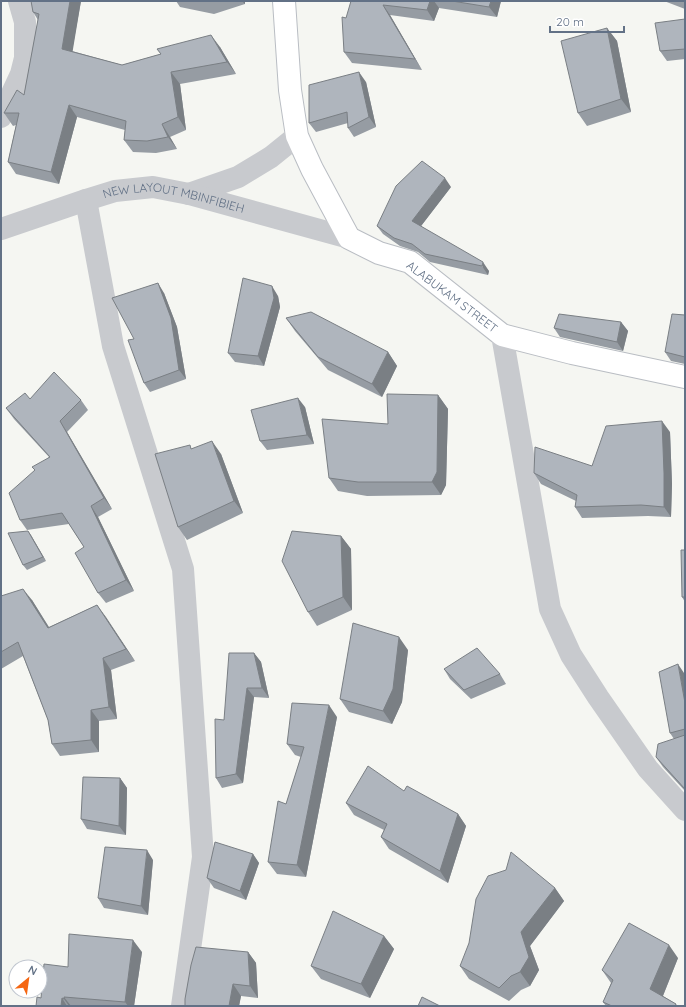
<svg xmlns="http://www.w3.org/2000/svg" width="686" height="1007" font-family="Quicksand,sans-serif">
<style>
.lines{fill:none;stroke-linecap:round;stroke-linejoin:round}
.secondary-casing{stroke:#b9bdc3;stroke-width:24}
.street{stroke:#c8cace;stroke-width:22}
.secondary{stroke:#fff;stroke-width:22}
.wall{fill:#969ca3}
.shaded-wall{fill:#7a7f84}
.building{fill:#afb5bd;stroke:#7a7f84}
.labels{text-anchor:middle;stroke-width:4;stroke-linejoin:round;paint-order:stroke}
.street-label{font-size:12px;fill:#627186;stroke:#fff}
</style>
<rect width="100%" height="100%" fill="#f5f6f2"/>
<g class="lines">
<defs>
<path id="secondary" d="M284 1 290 90 297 136 312 169 349 238 379 253 410 262 502 335 572 353 685 377"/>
</defs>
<!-- secondary casing -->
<use href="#secondary" class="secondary-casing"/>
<!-- street -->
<g class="street">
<path d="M1 117 21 74 25 58V22L19 1"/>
<path d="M189 194 238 177 271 157 297 136"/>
<path d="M86 200 113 346 183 569 203 857 182 1006"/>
<path id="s1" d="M1 229 86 200 115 191 153 187 189 194 349 238"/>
<path d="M502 335 550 609 571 655 598 697 648 769 685 810"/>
</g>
<!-- secondary -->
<use href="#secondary" class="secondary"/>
</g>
<!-- wall -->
<path class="wall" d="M31 1H81L72 51 122 65 161 54 157 49 220 47 236 74 180 84 186 130 170 137 177 149 156 153 133 152 124 140 125 130 77 117 59 184 16 174 8 162 16 125 13 126 4 113 24 95 38 20 33 12Z
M176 1H245V4L214 14 180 7Z
M351 1H501L497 17 439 8 434 21 390 15 422 70 352 63 344 52Z
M664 1H685V9Z
M685 19V59L667 61 660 51Z
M607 28 617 41 631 112 587 126 578 113Z
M366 82 376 127 354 137 348 128V123L316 132 309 123Z
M451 187 421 226 489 271 488 275 430 262 418 252 400 246 383 234 377 226Z
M164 293 177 327 186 379 150 392 144 383 134 339Z
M278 296 280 307 264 366 235 362 228 353Z
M685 315V364L671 361 665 352Z
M286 318 388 352 397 366 382 397 328 370 295 331Z
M621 322 628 331 623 351 560 337 554 328Z
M438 395 448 409 446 485 441 495 367 496 338 491 329 478 388 424Z
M30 399 81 400 88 410 67 432 112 509 98 517 134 591 106 603 98 593 84 547 69 524 27 530 20 520 35 470 49 457 14 419 6 408Z
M305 407 314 444 267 450 260 441Z
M670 432 672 484 671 517 648 516 582 518 575 507 576 501 541 484 534 473 592 466Z
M192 448 221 454 243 513 187 540 178 527Z
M28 531 46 561 27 570 23 565Z
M341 536 351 549 352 610 317 626 308 612Z
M685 550V602L682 597Z
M1 596 32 600 49 627 97 605 135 661 111 670 117 719 99 721V752L60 756 52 744 48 720 23 656 1 669Z
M408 650 402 702 392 724 349 712 340 699Z
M254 653 261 662 269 698 254 697 243 783 222 788 216 778 224 720Z
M444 669 500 674 506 684 471 699 450 679Z
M684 673 685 676V791L663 767 656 757 674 739 670 733Z
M337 717 306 877 277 874 268 862 301 757 295 755 287 744Z
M120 778 127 788 126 835 87 829 81 819Z
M404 791 458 814 466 826 448 883 389 849 381 837 384 830 354 815 346 803Z
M253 854 259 863 246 900 214 888 207 878Z
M153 860 148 915 104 908 98 898Z
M555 888 564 901 530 946 539 970 530 986 521 990 509 1001 469 979 460 966Z
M384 936 394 949 370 998 321 979 311 966Z
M142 952 134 1006H36L41 998 68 967Z
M248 952 256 963 258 998 241 996 239 1006H185Z
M678 958 663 996 676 1004 677 1006H606L603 1002 611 983 602 970Z"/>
<!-- shaded-wall -->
<path class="shaded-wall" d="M70 1H81L71 61 62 49Z
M242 1H245V4Z
M430 1H434L439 8 434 21 427 10Z
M491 1H501L497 17 489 7Z
M383 5 390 15 422 70 415 59Z
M607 28 617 41 631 112 621 99Z
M211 35 220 47 236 74 227 62Z
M171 72 180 84 186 130 178 117Z
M359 72 366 82 376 127 369 117Z
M69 105 77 117 59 184 51 172Z
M162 124 170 137 177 149 168 137Z
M445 178 451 187 418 230 412 221Z
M483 262 489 271 488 275 482 266Z
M158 283 164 293 177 327 186 379 179 370Z
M272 286 278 296 280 307 264 366 258 356Z
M621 322 628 331 623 351 617 342Z
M388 352 397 366 382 397 372 384Z
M438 395 448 409 446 485 441 495 432 482Z
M298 398 305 407 314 444 307 435Z
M60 421 67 432 112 509 104 498Z
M662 421 670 432 672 484 671 517 664 507Z
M212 441 221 454 243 513 234 501Z
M91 506 98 517 134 591 126 580Z
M28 531 31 535 46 561 43 557Z
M341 536 351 549 352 610 343 597Z
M23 589 32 600 56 639 48 628Z
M97 605 106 617 135 661 126 649Z
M399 637 408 650 402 702 392 724 383 711Z
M254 653 261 662 269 698 262 688Z
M103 658 111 670 117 719 109 707Z
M678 664 684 673 685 676V703Z
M247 688 254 697 243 783 236 774Z
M329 705 337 717 306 877 297 865Z
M91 710 99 721V752L91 740Z
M120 778 127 788 126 835 119 826Z
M458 814 466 826 448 883 440 871Z
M147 850 153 860 148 915 141 906Z
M253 854 259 863 246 900 240 891Z
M555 888 564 901 530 946 539 970 530 986 520 972 521 932Z
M384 936 394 949 370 998 361 984Z
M133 940 142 952 134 1006H128L125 1002Z
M669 945 678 958 660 1003 650 989Z
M248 952 256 963 258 998 250 986Z
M233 984 241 996 239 1006H229Z
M64 997 71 1006H69L64 999Z
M62 998 67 1006H61Z"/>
<!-- building -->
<path class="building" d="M31 1H70L62 49 122 65 161 54 157 49 211 35 227 62 171 72 178 117 162 124 168 137 147 141 124 140 126 121 69 105 51 172 8 162 19 113H4L17 90 24 95 39 14 33 12Z
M351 1H430L427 10 383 5 415 59 344 52 342 17 346 18Z
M452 1H491L489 7Z
M685 19V49L660 51 655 23Z
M607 28 621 99 578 113 561 41Z
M359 72 369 117 348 128 347 112 309 123V85Z
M422 161 445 178 412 221 483 262 482 266 425 254 412 244 394 238 377 226 396 186Z
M243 278 272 286 274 298 258 356 228 353Z
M158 283 171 318 179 370 144 383 128 340 134 339 112 298Z
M311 312 388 352 372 384 318 357 286 318Z
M559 314 621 322 617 342 554 328Z
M672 314 685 315V357L665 352Z
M54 372 81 400 60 421 104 498 91 506 126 580 98 593 75 553 84 547 62 513 20 520 9 493 35 470 32 467 50 457 6 408 25 393 30 399Z
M387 394 438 395 437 472 432 482H358L329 478 322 419 388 424Z
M298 398 307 435 260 441 251 410Z
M662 421 664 473V507L641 505 575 507 577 495 534 473 535 447 592 466 606 426Z
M212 441 234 501 178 527 155 454 190 445 191 449Z
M28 531 43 557 23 565 8 533Z
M292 531 341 536 343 597 308 612 282 561Z
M681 550H685V597H682Z
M23 589 48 628 97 605 126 649 103 658 109 707 91 710V740L52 744 48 720 18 642 1 652V596Z
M353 623 399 637 393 689 383 711 340 699Z
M477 648 500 674 464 690 444 669Z
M229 653H254L262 688H247L236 774 216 778 215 719 224 720Z
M678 664 685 703V729L670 733 659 672Z
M292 703 329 705 297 865 268 862 278 801 286 804 304 747 287 744Z
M685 735V789L656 757 658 744Z
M368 766 404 791 407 786 458 814 440 871 381 837 387 824 346 803Z
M83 777 120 778 119 826 81 819Z
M215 842 253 854 240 891 207 878Z
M105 847 147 850 141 906 98 898Z
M511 852 555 888 521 932 529 957 520 972 511 976 499 988 460 966 469 943 476 899 488 876 506 870Z
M333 911 384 936 361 984 311 966Z
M629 923 669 945 650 989 676 1004 675 1006H612L603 1002 613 980 602 970Z
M69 934 133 940 125 1002 64 997V999L62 998 61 1006H36L37 997 41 998 44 964 68 967Z
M196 947 248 952 250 986 233 984 229 1006H185V999L191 965Z
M422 997 440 1006H418Z"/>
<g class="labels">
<!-- street labels -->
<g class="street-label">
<text dy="4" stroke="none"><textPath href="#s1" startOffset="180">NEW LAYOUT MBINFIBIEH</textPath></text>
<text transform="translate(452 297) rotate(37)" y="4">ALABUKAM STREET</text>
</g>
</g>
<!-- border -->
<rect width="686" height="1007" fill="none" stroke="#627186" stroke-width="4"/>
<!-- north arrow -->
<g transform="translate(28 979) rotate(29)"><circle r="19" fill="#ffffff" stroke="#c0c6cf"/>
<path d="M0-3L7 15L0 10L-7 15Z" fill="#f56713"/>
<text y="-6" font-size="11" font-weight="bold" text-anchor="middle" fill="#627186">N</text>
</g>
<!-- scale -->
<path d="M550 26v6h74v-6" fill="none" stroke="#627186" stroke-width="2"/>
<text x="556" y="26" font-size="12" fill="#627186" stroke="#ffffff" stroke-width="3" paint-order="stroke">20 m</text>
</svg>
